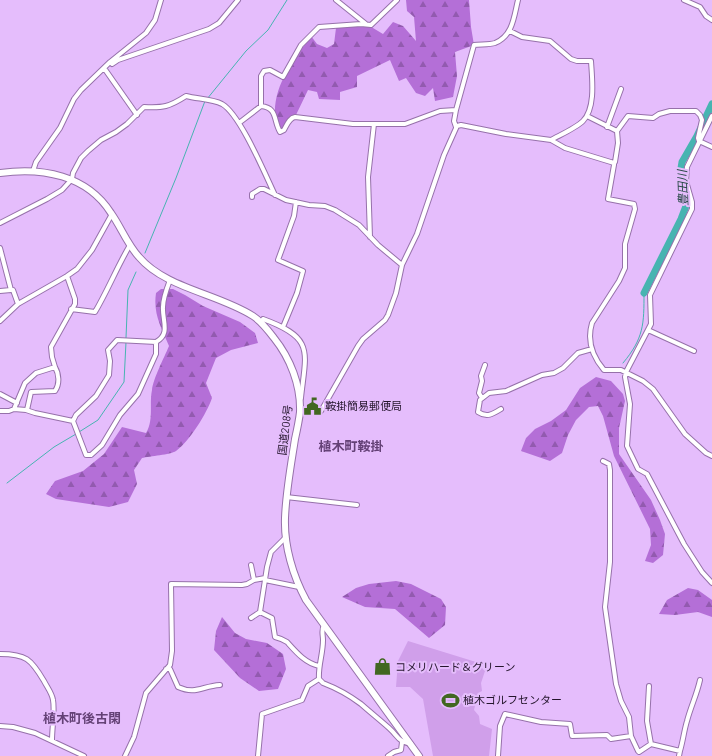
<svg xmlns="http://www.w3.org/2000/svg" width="712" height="756" font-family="Barlow,'Noto Sans JP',sans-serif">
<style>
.grass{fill:#d09fea}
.forest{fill:url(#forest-firs)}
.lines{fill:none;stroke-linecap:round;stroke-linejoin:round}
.stream{stroke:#47b4b1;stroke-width:1}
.river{stroke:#47b4b1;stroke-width:7}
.minor-casing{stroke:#9671aa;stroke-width:6}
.highway-casing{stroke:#9671aa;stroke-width:8}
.minor{stroke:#fff;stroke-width:4}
.highway{stroke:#fff;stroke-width:6}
.labels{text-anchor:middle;stroke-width:4;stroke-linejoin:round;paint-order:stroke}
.poi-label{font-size:11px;fill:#24152c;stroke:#e5bdfc;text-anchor:start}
.street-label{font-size:11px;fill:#24152c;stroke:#e5bdfc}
.water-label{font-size:12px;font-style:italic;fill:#2a4a49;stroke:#e5bdfc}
.quarter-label{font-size:13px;font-weight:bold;fill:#644176;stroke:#e5bdfc}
</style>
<defs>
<pattern id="forest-firs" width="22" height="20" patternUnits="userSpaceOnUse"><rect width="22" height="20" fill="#b46fd7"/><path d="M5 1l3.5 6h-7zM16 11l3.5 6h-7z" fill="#925aaf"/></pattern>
</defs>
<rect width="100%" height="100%" fill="#e5bdfc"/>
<!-- grass -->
<path class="grass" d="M408 641 476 662 485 671 481 683 482 691 478 693 474 710 479 716 480 724 492 729 489 756H433L423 699 410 687H396L398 661Z"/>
<!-- forest -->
<path class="forest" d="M406 0H469L471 27 474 45 455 52 457 76 453 97 435 101 433 88 425 96 416 93 406 78 399 81 390 60 357 76V87L340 92V100L319 99 317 92 308 90 295 117 282 131C280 126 275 119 275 114 274 84 294 60 311 36L317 44 327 48 334 44 336 28 368 25 383 34 393 22 403 26 416 41 414 17 407 11Z
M161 289H173L185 295 203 306 240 322 255 333 258 343 231 350 216 358 206 383 212 398C207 413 189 442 176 451 170 455 150 456 142 458L134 470 137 484 128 502 109 507 56 499 46 494 55 481 83 471 104 454 122 427 146 433C154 420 149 404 152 390 153 379 164 358 169 346 161 327 153 314 156 293Z
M596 377 611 381 623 394 625 401 619 428V454L651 500 660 520 665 534 663 555 653 563 645 561 651 545 650 529 614 456 603 416 598 406 589 407 576 420 568 435 562 453 550 461 521 451 526 438 535 429 551 421 566 410 580 388Z
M396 581 411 584 441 599 446 607 445 625 429 638 395 609 365 607 342 597 356 588 369 584Z
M688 588 698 590 712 600V617L698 612 675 615 659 614 667 600Z
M222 617 235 633 246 639 267 643 283 654 286 669 278 689 259 691 240 678 214 650 216 631Z"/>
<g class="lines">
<!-- stream -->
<path class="stream" d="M207 99 246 51 268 30 287 0
M145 253 176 178 205 101
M126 338 128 290 136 272
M623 363C644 338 644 324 644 293
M79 432 98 420 124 382 126 342
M7 483 54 447 76 434"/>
<!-- river -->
<path class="river" d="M644 293 681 219 686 206 681 185V168L682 162 697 136 712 104"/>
<defs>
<path id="minor" d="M336 0 366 24
M684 0 700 7 706 16 712 20
M510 31 522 37 550 41 571 59 577 61H591C592 78 596 108 583 121 576 128 560 135 551 140
M112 64 118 60 209 29 219 23 238 0
M104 68 137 115
M261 106V76L264 71 270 70 283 77 301 45 319 27 361 24 371 25 397 0
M587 116 617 131
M712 116 687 167 686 181 692 202V209L650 295 651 324 626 372 625 377 630 404 627 446 638 469 647 474 684 544 702 572 712 583
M239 123 261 106C278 108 273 120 280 132L284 130C287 125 289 118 295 117L353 124H405L440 111 456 110
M456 127 454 121 456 110 474 45C480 44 489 45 495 43 513 36 514 16 518 0
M607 127 621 89
M699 141 698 138 702 120 700 115 696 111H670L659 114 653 118 628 116 617 131 618 143 615 162 614 163V165L608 199 634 204 635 209 625 244V268L619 281 592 323C587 340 592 356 604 370H621L643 381 653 389 685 434 706 453 712 456
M699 141 712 147
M33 171 36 162 60 128 74 99 81 90 110 62 146 33 155 20 161 0
M252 197V194L260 189H264L286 200 309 205 325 206 335 210 359 225 378 245 402 265
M0 223 47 199 62 190 72 179 73 173 81 158 88 151 101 140 116 132 127 124 144 107C163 108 169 107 186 96 197 99 212 99 222 104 240 114 265 174 275 195
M370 237 368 177 374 124
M0 248 11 290H13L18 304
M0 291 11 290
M71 309 95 312C108 290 117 267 130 245
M0 321 18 304 67 276 77 269 92 250 112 214
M261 322 263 319C315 338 306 351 301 398
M283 327 297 293 303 271 278 260 294 216 296 202
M648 330 694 351
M156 342V354L138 394 120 415 102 445 91 455H86L73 421 76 415 96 396 109 375 110 361 108 350 117 340 156 342C171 334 162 320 163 307 163 298 167 288 170 280
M0 394 17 403
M482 398 479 393 482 381 481 376 485 365
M14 409 25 383 36 373 55 367 52 357 51 347 75 304V299L67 276
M501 409C493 414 487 418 478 412L480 400 489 393 506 391 542 375 554 373 563 368 578 353 592 349
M27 410 31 392 55 391C60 384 59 374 55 367
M0 411H9L14 409 26 410 35 413 73 421
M300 411 316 413 321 411 358 346 363 339 385 320 388 315 396 293 402 265 417 234 444 155 457 126 461 125 506 134 551 140 565 148 614 163
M603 461 609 464 610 470V562L605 607 616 684 621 701 629 717 631 736 638 751 639 752 651 744 680 751 679 756
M286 497 357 505
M251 565 254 580 265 578
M265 580 299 587
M260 612 272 618 275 637C279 638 284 640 287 642 296 652 305 663 319 666
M251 618 260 612 267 567 271 552 286 537
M324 625C321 630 323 635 323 640 323 654 318 666 319 679L323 683C336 688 349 695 361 704 370 712 380 720 389 728 399 737 397 741 411 744
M0 654C26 654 31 659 44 681 47 687 52 693 53 700 55 710 52 729 52 740
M166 669H170L178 687C196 695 202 686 220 685
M649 686 647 721 651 744
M0 726 13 727 35 733 84 756
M680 751C683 741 684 731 687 721 691 706 697 694 700 680
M125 756 134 737 146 693 170 665 172 651 171 584 242 585 247 584 254 580
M258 756 262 714 302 700 308 686 319 679
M388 756 394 752 401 750 402 742
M498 756 500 726 505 714 541 722 570 724 572 736 607 735 611 739 631 736"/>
<path id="highway" d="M0 173C42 167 87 175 111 213 121 227 127 244 139 257 165 288 219 294 253 316 261 321 268 330 274 338 290 358 301 385 300 412 299 421 297 430 295 439 291 465 286 491 285 518 284 546 293 576 306 600L419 756"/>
</defs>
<!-- minor casing -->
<use href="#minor" class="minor-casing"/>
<!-- highway casing -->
<use href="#highway" class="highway-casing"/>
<!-- minor -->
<use href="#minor" class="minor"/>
<!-- highway -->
<use href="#highway" class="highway"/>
</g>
<!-- icons -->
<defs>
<symbol id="civic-bare" viewBox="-9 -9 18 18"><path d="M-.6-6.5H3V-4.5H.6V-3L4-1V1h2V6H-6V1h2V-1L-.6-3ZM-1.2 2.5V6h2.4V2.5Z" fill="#426721" stroke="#e5bdfc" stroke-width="2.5" paint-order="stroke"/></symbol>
<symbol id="shop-bare" viewBox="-9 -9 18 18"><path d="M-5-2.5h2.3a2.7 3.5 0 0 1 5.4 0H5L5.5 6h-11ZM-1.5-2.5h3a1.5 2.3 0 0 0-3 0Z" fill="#426721" stroke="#e5bdfc" stroke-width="2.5" paint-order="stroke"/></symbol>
<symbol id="stadium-bare" viewBox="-9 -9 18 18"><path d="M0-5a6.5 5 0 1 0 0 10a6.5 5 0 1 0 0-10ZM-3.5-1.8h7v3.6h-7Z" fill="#426721" stroke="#e5bdfc" stroke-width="2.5" paint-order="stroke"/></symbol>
</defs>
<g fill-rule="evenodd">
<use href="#civic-bare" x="300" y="394" width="25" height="25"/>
<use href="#shop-bare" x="370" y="654" width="25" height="25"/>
<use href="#stadium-bare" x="438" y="688" width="25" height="25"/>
</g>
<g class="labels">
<!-- poi labels -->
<g class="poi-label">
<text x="325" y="410">鞍掛簡易郵便局</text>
<text x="395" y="671">コメリハード＆グリーン</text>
<text x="463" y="704">植木ゴルフセンター</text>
</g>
<!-- street labels -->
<g class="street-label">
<text transform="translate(285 430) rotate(-83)" y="4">国道208号</text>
</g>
<!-- water labels -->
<g class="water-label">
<text transform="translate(683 188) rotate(-92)" y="4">豊田川</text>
</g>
<!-- quarter labels -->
<g class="quarter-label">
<text x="351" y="451">植木町鞍掛</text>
<text x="82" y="723">植木町後古閑</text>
</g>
</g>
</svg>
